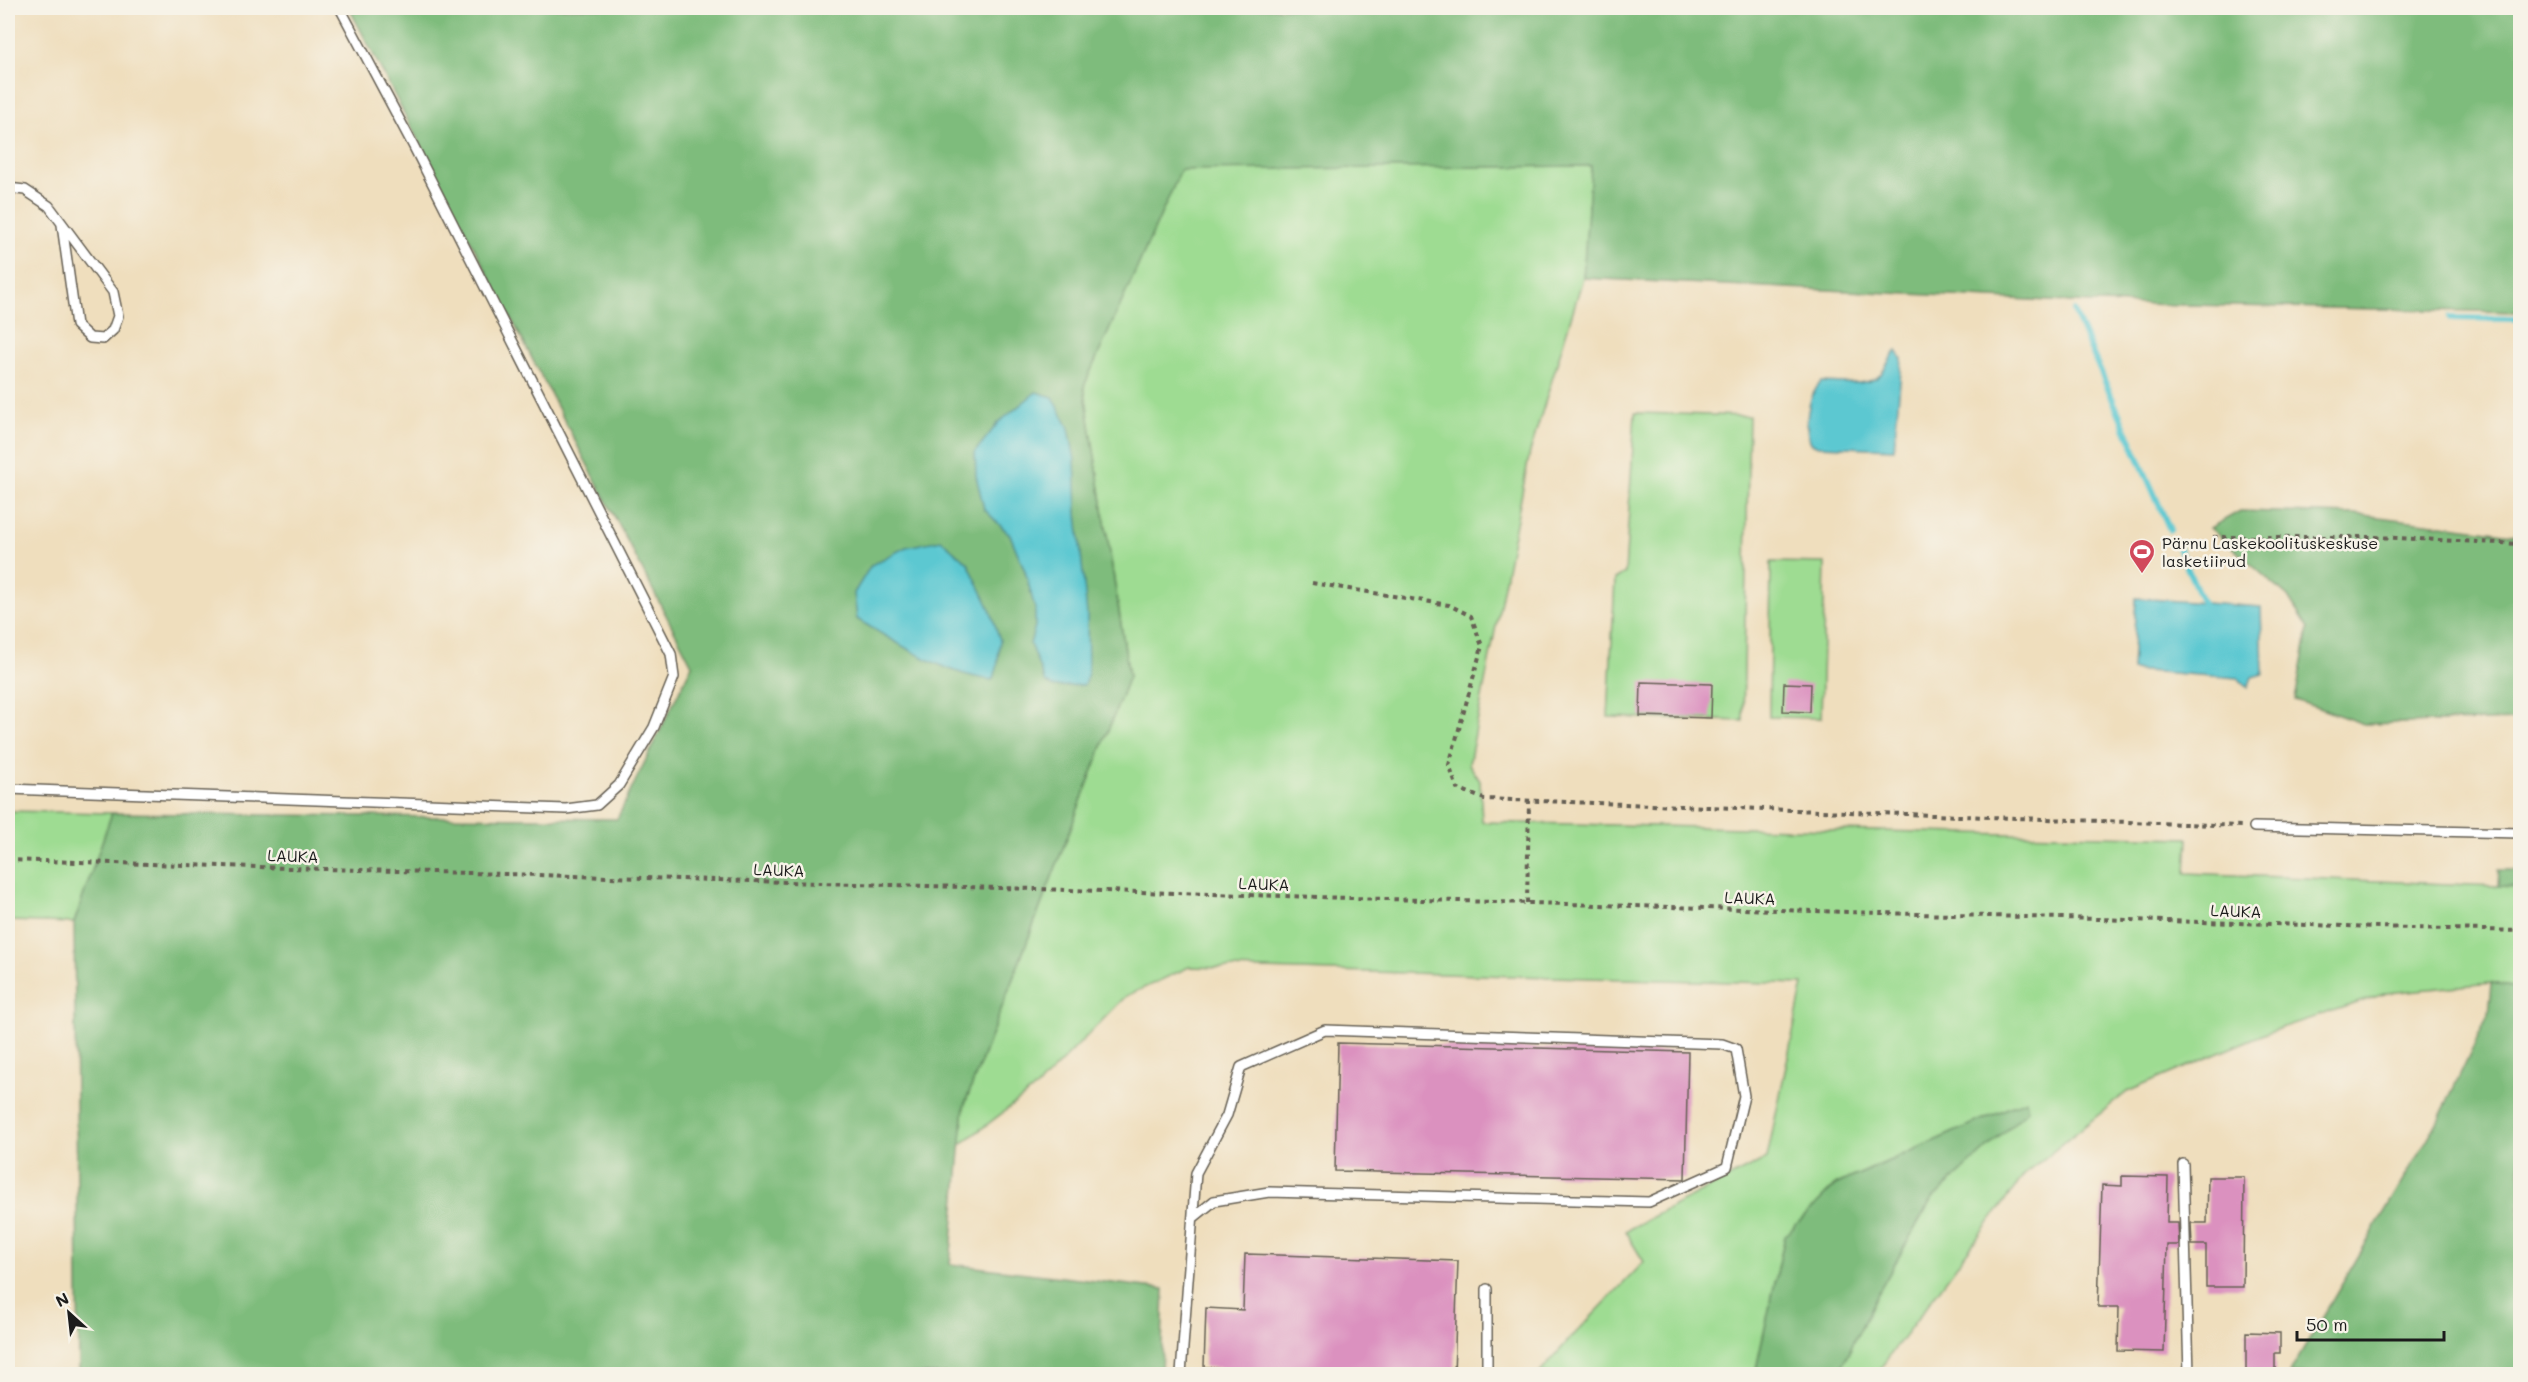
<svg xmlns="http://www.w3.org/2000/svg" width="2528" height="1382" font-family="Mali,sans-serif">
<style>
.green{fill:#9edc92;stroke:#5d7c57;stroke-width:1.5}
.forest{fill:#7ebc7c;stroke:#4d6c4c;stroke-width:1.5}
.water{fill:#5bc8d1;stroke:#3c7276;stroke-width:1.5}
.lines{fill:none;stroke-linecap:round;stroke-linejoin:round}
.stream{stroke:#5bc8d1;stroke-width:6}
.building{fill:#db91bf}
.service-casing{stroke:#666054;stroke-width:12}
.path{stroke:#666054;stroke-width:4;stroke-dasharray:4.5 4.5;stroke-linecap:butt}
.service{stroke:#fff;stroke-width:9}
.labels{text-anchor:middle;stroke-width:5;stroke-linejoin:round;paint-order:stroke}
.poi-label{font-size:16px;fill:#1c1c1c;stroke:#f7f3e8;text-anchor:start}
.street-label{font-size:16px;fill:#1c1c1c;stroke:#f7f3e8}
</style>
<rect width="100%" height="100%" fill="#f7f3e8"/>
<filter id="ink" filterUnits="userSpaceOnUse"><feTurbulence type="fractalNoise" baseFrequency=".0167" numOctaves="2"/><feDisplacementMap in="SourceGraphic" scale="12" xChannelSelector="R" yChannelSelector="G"/><feConvolveMatrix kernelMatrix="1 2 1 2 8 2 1 2 1" color-interpolation-filters="sRGB"/></filter>
<filter id="wash" filterUnits="userSpaceOnUse"><feTurbulence type="fractalNoise" baseFrequency=".008" numOctaves="4" result="noise"/><feDisplacementMap in="SourceGraphic" scale="24" xChannelSelector="R" yChannelSelector="G"/><feGaussianBlur stdDeviation="1.35" result="paint"/><feColorMatrix in="noise" values="0 0 0 0 0 0 0 0 0 0 0 0 0 0 0 0 0 1.4 0 .05"/><feComposite in="paint" operator="in"/></filter>
<g filter="url(#wash)">
<rect width="100%" height="100%" fill="#efdebd"/>
<!-- green -->
<path class="green" d="M1592 166 1583 278 1530 452 1469 764 1480 781 1482 822 2188 838 2186 873 2520 887V987L2491 983 2387 993 2266 1033 2127 1092 2025 1174 1876 1374H1838L1876 1297 1931 1200 2027 1110 2026 1100 1835 1185 1785 1237 1755 1374H1539L1567 1342 1644 1262 1625 1231 1767 1158 1803 984 1189 967 1126 996 1038 1086 960 1145 964 1106 1129 676 1084 386 1181 169Z
M1635 413 1749 416 1743 721 1608 717 1615 579 1625 573Z
M1771 562 1825 563 1821 718 1769 717Z
M8 811 112 813 74 923 8 921Z"/>
<!-- forest -->
<path class="forest" d="M349 8H2520V312L2092 303 1583 278 1591 166 1181 170 1084 386 1129 676 964 1106 950 1264 1164 1289 1161 1374H79L74 923 112 813 617 819 692 665Z
M2240 511 2355 514 2520 535V720L2364 724 2295 700 2308 629 2288 597 2210 528Z
M2499 870H2520V887L2498 886Z
M2491 983 2520 987V1374H2289L2438 1121 2488 1015Z
M2026 1100 2028 1110 1931 1200 1876 1297 1838 1374H1755L1785 1236 1835 1185Z"/>
<!-- water -->
<path class="water" d="M1897 351 1902 359 1894 449 1818 446 1811 443C1803 425 1808 396 1821 382 1838 382 1869 388 1881 374 1887 366 1889 358 1897 351Z
M1036 392 1053 397 1069 428 1075 460 1077 513 1087 614 1088 673 1084 685 1053 687 1045 682 1030 644 1035 626V609L1025 571 1010 535 984 509 976 476 975 452 998 423Z
M941 540 968 563 990 609 1000 640 997 669 992 680C943 674 899 644 857 619L854 593 871 565 906 547Z
M2136 598 2261 607 2263 674 2252 677 2248 688 2238 678 2132 670Z"/>
<g class="lines">
<!-- stream -->
<path class="stream" d="M2074 311 2170 530
M2450 318 2520 319
M2177 545 2203 603"/>
</g>
<g id="blocks">
<!-- building -->
<path class="building" d="M1641 682 1712 684 1711 718 1640 716Z
M1784 683 1811 684 1810 712 1783 711Z
M1338 1043 1688 1052 1685 1179 1335 1171Z
M2122 1176 2168 1177 2167 1223H2178L2179 1245H2167L2164 1352 2118 1351 2119 1307H2098L2102 1185 2122 1186Z
M2208 1177H2244L2243 1287H2206V1245H2192L2191 1223H2207Z
M1245 1254 1458 1261 1454 1374H1241V1369L1204 1367 1206 1308 1243 1310Z
M2246 1332 2280 1333V1353H2275V1374H2246Z"/>
</g>
</g>
<g filter="url(#ink)">
<use href="#blocks" fill-opacity="0" stroke="#666054" stroke-width="1.5"/>
<g class="lines">
<defs>
<path id="service" d="M8 188 25 190 49 206 113 292 118 316 113 330 103 339 90 338 76 325 62 225
M8 789 566 809 597 805 619 785 654 727 674 677 671 654 413 145 340 8
M2254 827 2520 833
M2183 1164 2189 1374
M1487 1289V1374
M1181 1374 1196 1173 1227 1115 1241 1067 1325 1030 1722 1044 1736 1049 1744 1096 1727 1167 1649 1202 1269 1192 1214 1201 1193 1218"/>
</defs>
<!-- service casing -->
<use href="#service" class="service-casing"/>
<!-- path -->
<path class="path" d="M2213 537H2376L2520 544
M1312 583 1449 605 1471 616 1482 646 1449 765 1457 788 1484 799 2241 826
M8 860 2520 931
M1527 903 1529 801"/>
<!-- service -->
<use href="#service" class="service"/>
</g>
</g>
<!-- icons -->
<defs>
<symbol id="stadium-pin" viewBox="-11 -11 22 30"><path d="M0 17L-7.5 6A9.5 9.5 0 1 1 7.5 6Z" fill="#d1495b" stroke="#f7f3e8"/><path d="M0-5a6.5 5 0 1 0 0 10a6.5 5 0 1 0 0-10ZM-3.5-1.8h7v3.6h-7Z" fill="#fff"/></symbol>
</defs>
<g fill-rule="evenodd">
<use href="#stadium-pin" x="2127" y="537" width="30" height="40"/>
</g>
<g class="labels">
<!-- poi labels -->
<g class="poi-label">
<text x="2162" y="549">Pärnu Laskekoolituskeskuse<tspan x="2162" dy="18">lasketiirud</tspan></text>
</g>
<!-- street labels -->
<g class="street-label">
<text transform="translate(293 856) rotate(2)" y="6">LAUKA</text>
<text transform="translate(779 870) rotate(2)" y="6">LAUKA</text>
<text transform="translate(1264 884) rotate(2)" y="6">LAUKA</text>
<text transform="translate(1750 898) rotate(2)" y="6">LAUKA</text>
<text transform="translate(2236 911) rotate(2)" y="6">LAUKA</text>
</g>
</g>
<!-- margin -->
<rect width="2528" height="1382" fill="none" stroke="#f7f3e8" stroke-width="30"/>
<!-- north arrow -->
<g transform="translate(69 1313) rotate(333)" stroke="#f7f3e8" stroke-width="4.5" paint-order="stroke">
<path d="M0-4.5L10 22L0 15L-10 22Z" fill="#1c1c1c"/>
<text y="-9" font-size="16" font-weight="bold" text-anchor="middle" fill="#1c1c1c">N</text>
</g>
<!-- scale -->
<path d="M2297 1331v9h147v-9" fill="none" stroke="#1c1c1c" stroke-width="3"/>
<text x="2306" y="1331" font-size="18" fill="#1c1c1c" stroke="#f7f3e8" stroke-width="4.5" paint-order="stroke">50 m</text>
</svg>
